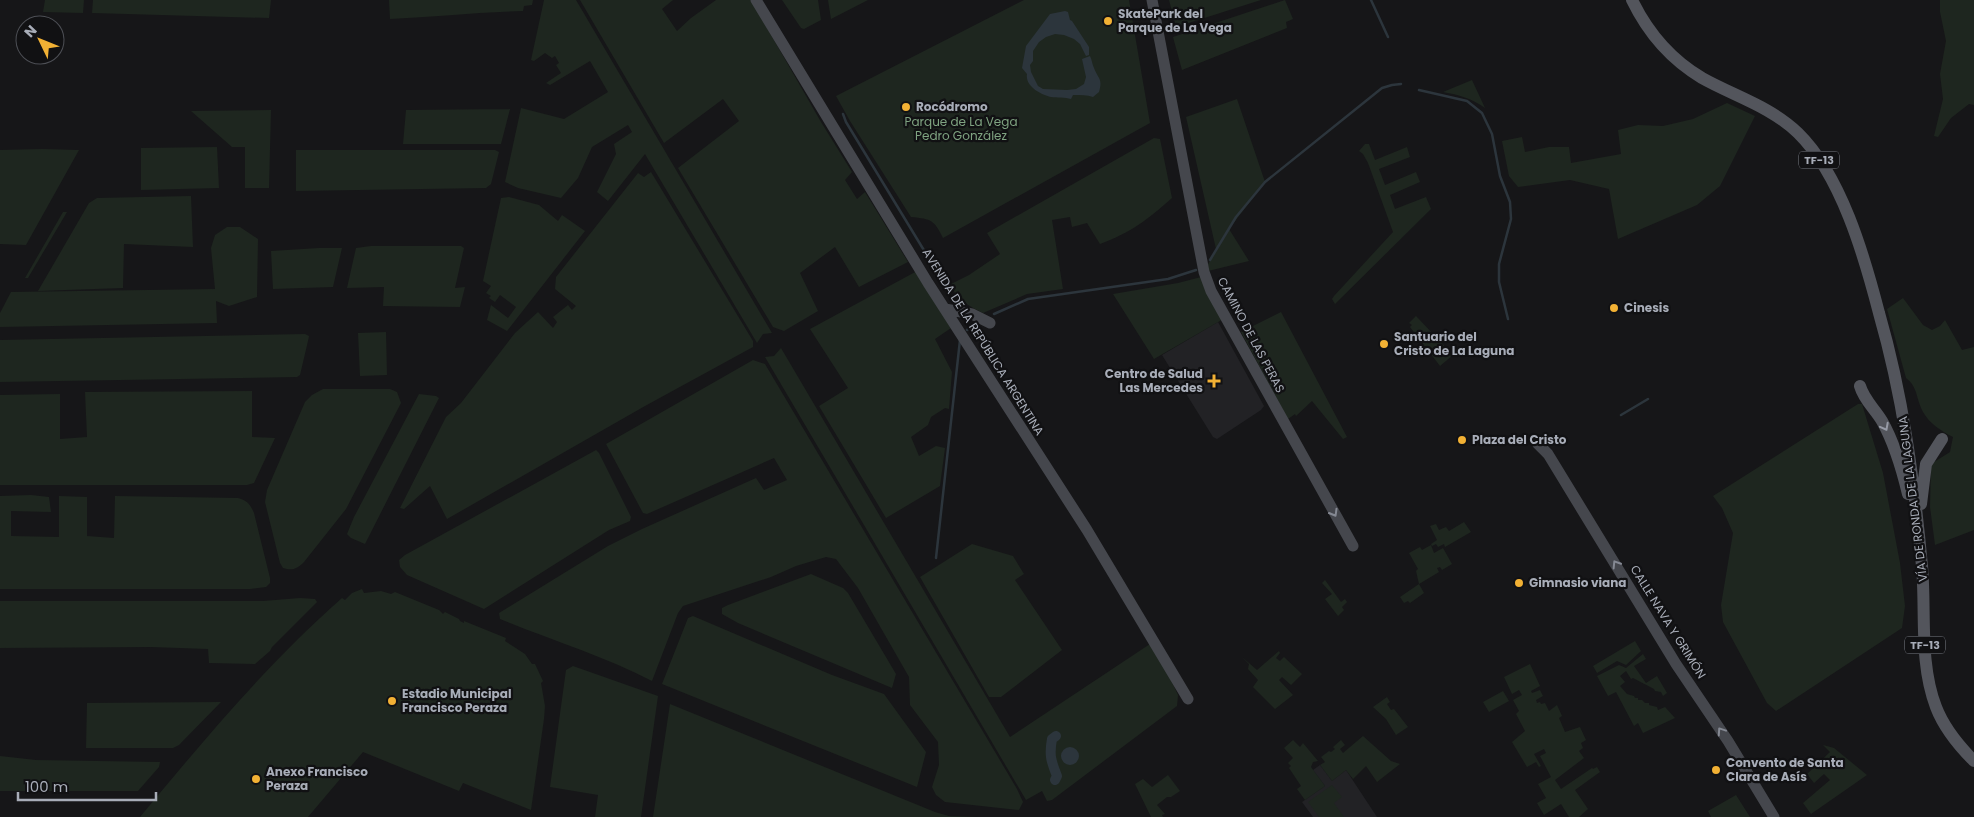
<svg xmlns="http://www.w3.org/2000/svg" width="1974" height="817" font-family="Poppins,sans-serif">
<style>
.built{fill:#222225}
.green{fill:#1e261f}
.water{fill:#2c353c}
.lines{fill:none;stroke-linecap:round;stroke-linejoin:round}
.stream{stroke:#2c353c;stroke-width:2.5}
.canal{stroke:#2c353c;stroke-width:10}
.secondary{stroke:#45474d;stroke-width:11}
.primary{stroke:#53555c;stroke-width:12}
.oneway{stroke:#979ba6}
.oneway2{stroke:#858993}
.poi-dot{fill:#f2b134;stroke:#111113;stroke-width:2}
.labels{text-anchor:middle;stroke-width:4.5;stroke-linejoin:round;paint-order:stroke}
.shield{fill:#111113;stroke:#7b7e86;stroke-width:1}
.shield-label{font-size:11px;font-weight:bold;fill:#a8adb8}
.poi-label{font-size:12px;font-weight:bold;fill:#a8adb8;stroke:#111113;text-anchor:start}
.park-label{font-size:12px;fill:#7fa381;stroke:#111113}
.street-label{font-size:12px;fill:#a8adb8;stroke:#111113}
</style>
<rect width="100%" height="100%" fill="#161618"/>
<!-- built -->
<path class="built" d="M1218 322 1264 406 1261 410 1217 439 1213 437 1162 355Z
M1320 765 1332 781 1346 770 1377 817H1313L1302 802 1325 786 1313 770Z"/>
<!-- green -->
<path class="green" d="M45 0H84L83 13 43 12Z
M93 0H271L269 18 92 13Z
M389 0H533L532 5 524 6 523 11C478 12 434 17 390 19Z
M544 0H576L772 333 763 334 757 343 645 154 608 201 597 192 616 154 614 144 632 132 628 125 592 147 578 178 561 198 518 188 505 182 521 108 564 119 608 92 590 61 550 85 546 83 561 73 556 65 559 63 555 56 552 58 545 53 534 61 531 60Z
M580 0H673L662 9 677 31 691 18 716 0H751L821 122 852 172 845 180 857 199 865 192 908 262 859 287 835 247 800 273 818 311 784 331 773 327 678 168 739 121 723 99 664 143Z
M782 0H818L821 20 804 29 801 28Z
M828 0H868L831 19Z
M1024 0H1129L1150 123 943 238C934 220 932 219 911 217L850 121 836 96Z
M1169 0H1261L1176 27Z
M1285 0 1293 19 1286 22 1287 28 1182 70 1173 37Z
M1940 0H1974V105L1969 104 1951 118 1938 137 1934 136 1943 99 1940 74 1946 41 1940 12Z
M1472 80 1485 108C1471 98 1459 95 1443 92Z
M1237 99 1265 182 1229 229 1249 261 1204 272 1216 249 1186 117Z
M1727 103 1755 116 1720 186 1697 205 1618 239 1609 189 1570 180 1518 187 1509 176 1502 141 1522 137 1525 152 1549 147H1569L1571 163 1621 154 1618 130 1638 125 1663 126 1693 119Z
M510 109 501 144H403L406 110Z
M271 110 269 188H245V147H232L191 111Z
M1154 138 1160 139 1172 198C1147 220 1132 232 1100 244L1087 223 1072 227 1070 217 1052 220 1063 289 1027 294 983 313C966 305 960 300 949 285L969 275 1000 254 987 233Z
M1365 144H1369L1375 160 1407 147 1410 157 1379 169 1385 185 1416 172 1420 182 1390 195 1395 209 1426 197 1431 209 1335 304 1332 299 1334 296 1393 232 1368 163 1363 154 1359 151Z
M217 147 219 188 141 190V148Z
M42 149 79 150 26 245 0 244V150Z
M296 150H495L499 152 491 184 486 188 296 191Z
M651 172 753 341V347L645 406 447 519 430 486 404 509 400 508 446 417 461 403 515 333 538 312 553 328 557 322 553 317 568 305 572 310 576 306 555 289 556 277 638 173 644 177Z
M191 196 193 247 124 244 123 288 38 291 89 203 97 198Z
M509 197 539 205 558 221 562 215 585 231 507 331 487 320 491 305 508 318 516 307 500 295 495 302 489 298 491 296 486 293 491 286 483 281 501 198Z
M63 212H67L28 278H25Z
M227 227H240L258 239 257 297 229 306 216 301 217 323 0 327V313L11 292 215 289 211 248 215 235Z
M371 246H461L464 248 455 288 465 287 460 307 383 306 384 287 347 288 356 248Z
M319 248H342L333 287 273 289 271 251Z
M917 271 951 328 935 339 952 372 949 409 945 408 931 417 928 425 911 437 919 456 936 446 945 448 940 486 886 518 819 406 848 388 810 329Z
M1205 276 1225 318 1154 359 1113 294 1178 283Z
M1903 298 1923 325 1932 330 1940 326 1945 320 1962 350 1974 347V530L1935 545 1930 507 1931 464 1950 452 1953 437C1941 431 1930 424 1923 412 1916 399 1918 387 1906 378L1887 309Z
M1281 312 1347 437 1343 439 1312 401 1296 416 1295 414 1288 419 1241 332Z
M1416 316 1453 355 1440 366 1410 327 1412 325 1409 323Z
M386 332 387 375 360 376 358 333Z
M305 334 309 336 308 341 300 375 297 377 0 382V340Z
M781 348 1010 737 1153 642 1178 695 1177 706 1052 800 1047 801 1042 791 1026 800 765 357 774 356Z
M753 360 765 364 1017 789 1023 802 1019 810 945 802 936 795 932 787 939 765 938 742 910 705 909 677 858 588 836 559 826 557 796 566 771 577 683 606 678 613 652 681C604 656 551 640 500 619L499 613 608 546 642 529 756 478 764 490 787 480 774 458 647 514 643 513 606 444Z
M323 389H390L397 392 401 403 346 509 304 562C297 569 292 571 283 568L280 563 265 502 267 490 305 402 312 395Z
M252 391V437L275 438 254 483 247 485H0V395L60 394V439L87 437 85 392Z
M419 394 436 396 439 398 365 544 351 538 347 534 354 517Z
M1858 404H1862L1883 473 1900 563 1905 606 1902 628 1776 711 1767 703 1723 622 1721 605 1733 533 1722 508 1713 496Z
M596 450 599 453 631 517 630 521 609 530 484 609 407 575 400 567 399 560 405 555Z
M31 495 49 497 51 512 11 511V536L59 537V496L87 497V536L114 538 115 496 238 498C248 501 250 504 254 513L270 578V583L266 587 250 589H0V496Z
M1464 522 1471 532 1445 547 1444 544 1438 547 1436 544 1432 546 1431 544 1437 540 1430 526 1436 524 1439 530 1446 527 1449 531Z
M972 544 1013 556 1024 574 1015 580 1062 650 1001 697H989L920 577Z
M1431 545 1434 553 1443 548 1452 564 1442 570 1440 567 1437 568 1439 572 1419 584 1424 593 1410 603 1408 601 1404 603 1400 597 1419 584 1416 571 1418 569 1409 553 1420 547 1422 550Z
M811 574 843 588 848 593 896 674 892 688 738 623 722 614V608L728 605Z
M1325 580 1341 602 1345 599 1347 602 1342 607 1344 610 1338 616 1325 599 1332 594 1322 583Z
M362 589 364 593 381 591 391 594 395 592 439 610 443 614 445 612 459 619 460 621 464 623V621L506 638 505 641 525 654 532 664H535L543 681 541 683 545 706 544 719 531 810 463 783 459 791 363 752 308 817H140C203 741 268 663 342 598L345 600 352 593Z
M300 598 315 599 317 602 272 647 270 651 255 664 209 663 208 649 151 647 0 648V601H263Z
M693 616 832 675 884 694 926 752 917 787 662 684 688 618Z
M1635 641 1641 651 1626 665 1617 661 1597 673 1593 666Z
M1279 651 1280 653 1276 658 1280 661 1284 657 1302 674 1291 685 1282 677 1279 680 1293 695 1275 709 1253 687 1258 680 1248 669 1249 664 1242 657 1257 670Z
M1643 654 1646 659 1634 666 1646 683 1657 676 1667 693 1663 696 1661 692 1655 691 1654 689 1633 678 1631 679 1626 671 1620 676 1625 682 1620 686 1627 694 1634 696 1635 698H1638V700H1642L1645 703H1649V705L1657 707 1658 710 1665 707 1675 718 1643 733 1638 723 1634 726 1616 692 1608 696 1597 676 1619 665 1626 668Z
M1530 664 1540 686 1531 691 1532 693 1540 690 1543 696 1536 700 1537 703 1540 702 1541 704 1545 703 1549 711 1557 705 1562 716 1559 718 1565 732 1580 727 1586 740 1581 743 1583 748 1579 751 1584 758 1555 780 1561 789 1592 768 1593 769 1597 767 1600 772 1575 790 1588 809 1579 817H1569L1561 804 1544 815 1537 803 1546 798 1538 784 1551 777 1540 756 1546 753 1544 749 1534 754 1541 766 1539 767 1536 762 1527 767 1512 742 1525 731 1516 714 1519 711 1513 700 1522 695 1519 690 1512 694 1504 677Z
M573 666 658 696 641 817H595L598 795 550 787 566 670Z
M1503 691 1509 701 1489 712 1483 702Z
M1387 697 1390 702 1387 704 1391 710 1394 709 1408 727 1396 735 1386 719 1373 707Z
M221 702 179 745 173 748H86L87 703Z
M670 704 935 812 949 816 977 817H653Z
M1363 736 1391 761 1400 764 1377 782 1366 766 1353 779 1346 770 1332 781 1320 765 1325 762 1321 757 1329 751 1331 752 1335 749 1333 747 1341 740 1345 745 1340 749 1343 753Z
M1293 740 1300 747 1303 743 1318 761 1313 762 1311 767 1325 786 1305 800 1297 789 1301 786 1289 768 1291 766 1288 763 1293 758 1284 748Z
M1823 745 1834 748 1867 775 1811 814 1803 803 1830 780 1824 774 1814 783 1807 774 1830 752Z
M0 756 36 760 160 762 159 767 138 791H0Z
M1168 775 1180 791 1171 797H1167L1157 805 1165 814 1162 815 1163 817H1151L1135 784 1143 779 1152 787Z
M1332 785 1342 797 1334 803 1344 817H1319L1308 802Z
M1736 795 1750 817H1711L1708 811Z"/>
<!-- water -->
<path class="water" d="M1065 11 1068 12 1070 20 1072 21 1089 47V55L1086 56 1080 44 1074 39 1064 35 1055 34 1046 37 1039 42 1033 51V61L1030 65 1031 72 1038 86 1043 89 1067 90 1076 89 1084 84 1086 77 1082 59 1090 56C1092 60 1092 64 1094 68 1098 79 1103 78 1099 92L1093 97C1087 95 1081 95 1073 95L1071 99C1065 97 1057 98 1051 97 1040 94 1025 86 1027 74L1022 68 1026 46 1050 14Z
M1061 756a9 9 0 1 1 18 0a9 9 0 1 1-18 0Z"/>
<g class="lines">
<!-- stream -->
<path class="stream" d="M1371 0 1388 37
M1419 90 1467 101 1482 113 1492 134 1500 176 1510 202 1511 219 1499 264V282L1508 319
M843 114 846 122 925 252
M1210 260 1236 217 1265 182 1382 88 1392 85 1401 84
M994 314 1028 299 1168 279 1196 270
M967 330 977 321
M1621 415 1648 399
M936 558 960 340"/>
<!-- canal -->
<path class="canal" d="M1055 780 1057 776C1051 761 1049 755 1052 739L1056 736"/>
<!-- secondary -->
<path class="secondary" d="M756 0 928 283 1087 530 1188 699
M1152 0 1204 272 1211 291 1353 546
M945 309 972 314 990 323
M1537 443 1548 454 1676 664 1728 741 1774 817"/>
<!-- primary -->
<path class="primary" d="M1632 0C1648 33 1670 59 1702 78 1734 96 1770 106 1798 133 1841 175 1864 255 1879 313 1903 396 1914 480 1922 566 1926 612 1919 663 1936 707 1944 728 1958 745 1974 761
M1860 386C1864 400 1875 409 1882 421 1895 444 1902 469 1908 494
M1921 504 1926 464 1942 439"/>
</g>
<!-- one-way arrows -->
<defs><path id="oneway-chevron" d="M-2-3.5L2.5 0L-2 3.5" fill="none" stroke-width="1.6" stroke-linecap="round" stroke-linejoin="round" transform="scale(1.25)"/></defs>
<use class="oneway" href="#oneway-chevron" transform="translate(1885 427) rotate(62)"/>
<g class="oneway2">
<use href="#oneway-chevron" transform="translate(1334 513) rotate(60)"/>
<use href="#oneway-chevron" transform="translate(1616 564) rotate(-122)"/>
<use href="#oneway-chevron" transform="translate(1721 731) rotate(-124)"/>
</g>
<!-- markers -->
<g class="poi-dot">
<circle cx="1108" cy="21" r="5"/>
<circle cx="906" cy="107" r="5"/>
<circle cx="1614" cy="308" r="5"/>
<circle cx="1384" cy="344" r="5"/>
<path d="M1211.5 373.5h5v5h5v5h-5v5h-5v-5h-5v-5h5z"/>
<circle cx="1462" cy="440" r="5"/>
<circle cx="1519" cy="583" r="5"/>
<circle cx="392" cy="701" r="5"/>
<circle cx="1716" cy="770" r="5"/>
<circle cx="256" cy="779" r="5"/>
</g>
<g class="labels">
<!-- shield labels -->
<g class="shield">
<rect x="1799" y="151.5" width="40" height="17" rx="4"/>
<rect x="1905" y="636.5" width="40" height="17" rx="4"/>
</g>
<g class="shield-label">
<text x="1819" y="164">TF-13</text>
<text x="1925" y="649">TF-13</text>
</g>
<!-- poi labels -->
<g class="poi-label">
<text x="1118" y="18">SkatePark del<tspan x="1118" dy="14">Parque de La Vega</tspan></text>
<text x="916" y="111">Rocódromo</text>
<text x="1624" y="312">Cinesis</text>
<text x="1394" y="341">Santuario del<tspan x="1394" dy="14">Cristo de La Laguna</tspan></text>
<text x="1203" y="378" text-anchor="end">Centro de Salud<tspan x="1203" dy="14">Las Mercedes</tspan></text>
<text x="1472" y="444">Plaza del Cristo</text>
<text x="1529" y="587">Gimnasio viana</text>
<text x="402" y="698">Estadio Municipal<tspan x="402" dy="14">Francisco Peraza</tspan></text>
<text x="1726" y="767">Convento de Santa<tspan x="1726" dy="14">Clara de Asís</tspan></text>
<text x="266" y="776">Anexo Francisco<tspan x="266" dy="14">Peraza</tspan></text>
</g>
<!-- park labels -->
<g class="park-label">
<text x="961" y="126">Parque de La Vega<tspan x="961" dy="14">Pedro González</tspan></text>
</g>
<!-- street labels -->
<g class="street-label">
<text transform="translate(1251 335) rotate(62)" y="4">CAMINO DE LAS PERAS</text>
<text transform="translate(983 342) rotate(58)" y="4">AVENIDA DE LA REPÚBLICA ARGENTINA</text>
<text transform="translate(1913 499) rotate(-97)" y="4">VÍA DE RONDA DE LA LAGUNA</text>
<text transform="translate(1668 622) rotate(58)" y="4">CALLE NAVA Y GRIMÓN</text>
</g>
</g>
<!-- north arrow -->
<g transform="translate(40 40) rotate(313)"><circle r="24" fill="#111113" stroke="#4d4f55"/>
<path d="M0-4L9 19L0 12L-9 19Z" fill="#f2b134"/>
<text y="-8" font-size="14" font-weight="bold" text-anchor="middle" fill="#a8adb8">N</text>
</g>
<!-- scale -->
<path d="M18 792v8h138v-8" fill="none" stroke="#a8adb8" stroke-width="2.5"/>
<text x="25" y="792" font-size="15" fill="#a8adb8" stroke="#111113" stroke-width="4" paint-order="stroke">100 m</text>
</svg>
